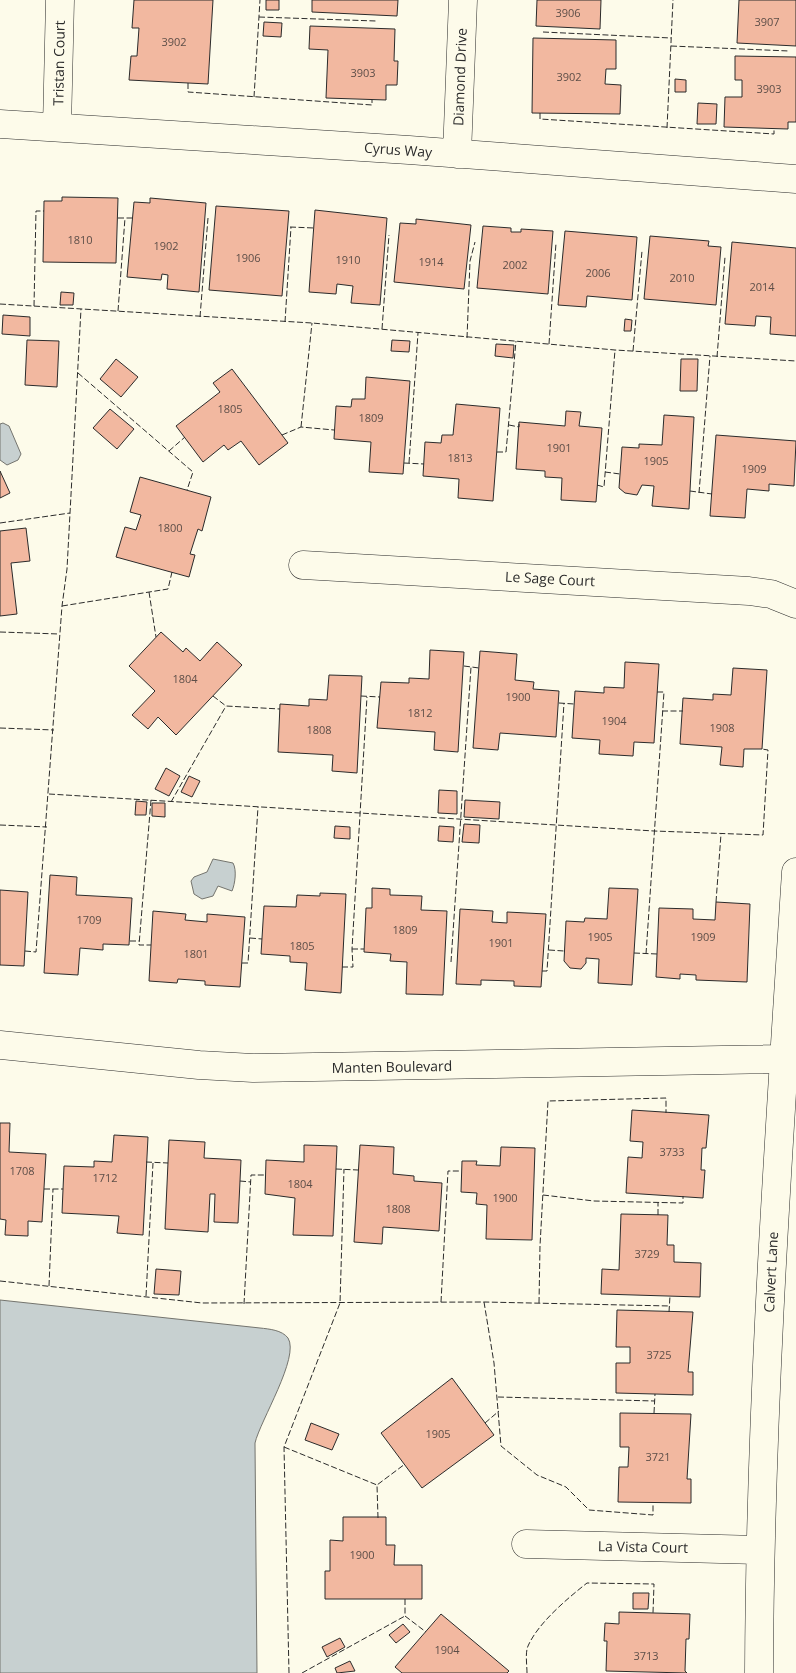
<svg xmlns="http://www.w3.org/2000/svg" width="796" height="1673" font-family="'Open Sans',sans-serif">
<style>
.water{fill:#c7d0d0;stroke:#74746e}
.building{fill:#f2b8a0;stroke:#2b2b2b}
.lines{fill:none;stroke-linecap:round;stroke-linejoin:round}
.street-casing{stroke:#2b2b2b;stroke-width:29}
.street{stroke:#fdfbea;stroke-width:28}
.fence{stroke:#2b2b2b;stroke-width:1;stroke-dasharray:6 2.5;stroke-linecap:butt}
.labels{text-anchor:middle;stroke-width:4;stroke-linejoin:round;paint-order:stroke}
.number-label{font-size:11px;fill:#5d4e48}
.street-label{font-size:14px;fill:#2b2b2b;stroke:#fdfbea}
</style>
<rect width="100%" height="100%" fill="#fdfbea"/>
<!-- water -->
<path class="water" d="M3 423 9 426 21 454 18 460 7 465 0 460V424Z
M213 859 233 863C237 870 235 884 232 891L218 886 213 896 202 899 194 894 191 881 194 877 207 872Z
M0 1300 260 1328C269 1329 282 1330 288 1338 300 1357 260 1421 255 1443L257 1673H0Z"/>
<!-- building -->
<path class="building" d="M134 0H213L208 84 129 80 131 56H137L139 28H132Z
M266 0H279V10H266Z
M312 0H398L397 16 312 12Z
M537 0H601L600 29 536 26Z
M739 0H796V46L737 43Z
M264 22 282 23 281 37 263 36Z
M310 26 395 29 394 61H398L397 85H386V100L326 98 328 50 309 49Z
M533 38 616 40V69H606L605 84 621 85 620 114 532 113Z
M735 56 796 57V122H788V129L724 127 725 97H742V80H735Z
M675 79 686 80V92H675Z
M698 103 717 104 716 124H697Z
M62 197 118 198 116 263 43 262 44 201H62Z
M150 198 206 203 199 292 167 289 168 275 162 274 161 280 127 277 134 202 150 203Z
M216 206 289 211 282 296 209 290Z
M315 210 387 218 380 305 351 303 353 286 337 284 336 294 309 292Z
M416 219 471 225 464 289 394 282 400 223 416 224Z
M483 226 511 228V232H521V229L553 231 548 294 477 288Z
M565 231 637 237 632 300 587 296 586 307 558 305Z
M650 236 709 241 708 246 721 247 716 305 644 299Z
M732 242 796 248V336L770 334 771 317 756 316 755 326 725 324Z
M61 292 74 293 73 305H60Z
M3 315 30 317V336L2 334Z
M625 319 632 320 631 331H624Z
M27 340 59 341 57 387 25 385Z
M392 340 410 341 409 352 391 351Z
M496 344 514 345 513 358 495 356Z
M116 359 138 377 121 397 100 379Z
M681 359H698L697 391H680Z
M232 369 288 443 259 465 241 441 228 450 224 445 203 462 176 426 220 392 213 383Z
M366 377 410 381 403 474 369 472 371 442 334 439 336 406 351 407 352 399H365Z
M456 404 500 408 493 501 458 498 459 479 423 476 425 442 441 443 442 435H453Z
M110 409 134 429 117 449 93 428Z
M566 411 581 412 579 426 602 428 596 502 561 500 562 478 545 477V471L516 469 519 422 565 426Z
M664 415 694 417 689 509 652 506 654 486 642 485 637 495 625 493 619 488 622 447 639 448V444L662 445Z
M716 435 796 441 794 486 769 484V491L747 489 745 518 710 516Z
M0 471 10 493 0 498Z
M140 477 211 497 202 531 198 529 190 554 195 555 189 577 116 557 125 527 136 530 141 515 130 512Z
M26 528 30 561 11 563 17 614 0 616V531Z
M161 632 183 652 186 648 200 661 217 642 242 665 176 735 158 717 148 729 132 715 155 691 129 666Z
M430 650 464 652 458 752 434 750 435 732 377 728 381 682 409 683V678L429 679Z
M480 651 517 654 515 680 534 682 533 689 559 691 556 737 500 733 498 750 473 748Z
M625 662 659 664 654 743 634 742 633 756 599 754 600 740 572 738 575 691 604 693V687L624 688Z
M733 668 767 670 762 749H744L743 767 720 765 722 747 680 744 683 698 713 700V694L731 695Z
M329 675 362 676 357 773 332 771 333 755 278 752 280 704 309 706V699L327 700Z
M166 768 180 776 169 796 155 789Z
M189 776 200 781 192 797 181 792Z
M439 790 457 791V814L438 813Z
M465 800 500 802 499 819 464 817Z
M136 801 147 802 146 815H135Z
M152 803H165V817L152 816Z
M464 824 480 825 479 843 462 842Z
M335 826 350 827V839L334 838Z
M439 826 454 827 453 842 438 841Z
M50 875 77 877 76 895 132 898 129 945 103 944V950L80 948 78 975 44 973Z
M372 888 390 889V895L422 896 421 910 447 911 443 995 406 994 407 962 390 961 391 954 364 952 366 908H372Z
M609 888 638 889 632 985 598 983 599 959 586 958V963L581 969 570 968 564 961 566 921 584 922 585 918 607 919Z
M0 890 28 892 24 966 0 965Z
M320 893 346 894 341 993 305 990 307 963 290 962V956L261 954 264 906 296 907 297 895 320 896Z
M716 902 750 904 747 982 696 980V975L680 974V979L656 977 659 908 693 909V919L715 920Z
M460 909 493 911 492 922 507 923V912L546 914 541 987 514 986V981L481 980V985L456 984Z
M153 911 186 914 185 920 207 922V914L245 917 240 987 205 985V981L178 979 177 983 149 981Z
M632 1110 709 1115 706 1148H702L701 1170H705L703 1198 626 1193 628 1157 642 1158 643 1142 630 1141Z
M0 1123H10L9 1152 46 1154 42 1222 28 1221V1236L5 1235 6 1220 0 1219Z
M114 1135 148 1137 143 1235 117 1233 119 1216 62 1213 64 1166 94 1167V1161L112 1162Z
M169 1140 205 1142 204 1158 241 1160 238 1223 214 1222 215 1194H210L208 1232 165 1229Z
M304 1145 337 1146 333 1236 293 1235 295 1198 265 1194 266 1160 304 1162Z
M360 1145 394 1147 393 1174 414 1176V1181L442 1183 439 1231 383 1227 382 1244 354 1242Z
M501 1147 535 1148 532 1240 486 1239 487 1205 476 1204 477 1193 461 1192 462 1161H477L476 1165 500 1166Z
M621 1214 668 1215 667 1245H674V1262L701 1263 700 1297 601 1294 602 1269 619 1270Z
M156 1269 181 1271 179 1295 154 1294Z
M617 1310 693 1312 688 1372H693V1395L616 1393V1363H630V1347H616Z
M452 1378 494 1435 422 1488 381 1433Z
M620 1413 691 1414 687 1479H691V1503L618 1502 619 1467H628L629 1447H620Z
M311 1423 339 1434 332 1450 305 1440Z
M343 1517H386V1545H395L394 1565H422V1599H325V1571H330V1540L343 1541Z
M633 1593H649L648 1609H633Z
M619 1612 690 1614 689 1639H686L685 1671 687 1673 606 1671 607 1641H604L605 1623 619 1624Z
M441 1614 509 1671 507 1673H402L395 1667Z
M403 1624 410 1632 396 1643 389 1635Z
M340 1638 345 1647 327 1657 322 1647Z
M350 1661 355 1671 337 1673 335 1668Z"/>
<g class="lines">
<defs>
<path id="street" d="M0 124 409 150 796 179
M57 127 60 0
M457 154 463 0
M303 565 749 591 771 594 796 604
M0 1045 199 1065 253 1068 784 1059
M526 1544 759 1550
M759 1673C760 1406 779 1139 796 872"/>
</defs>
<!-- street casing -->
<use href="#street" class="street-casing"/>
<!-- street -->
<use href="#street" class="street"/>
<!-- fence -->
<path class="fence" d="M259 17 376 21
M543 32 671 38
M671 46 789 51
M188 83V92L372 105V100
M254 97 260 0
M540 113V119L774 134V128
M667 128 673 0
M118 218H132
M290 227 314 228
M0 304 312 323 615 350 796 361
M34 306 36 211H44
M118 311 125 218
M200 317 208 218
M285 322 291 227
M382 329 389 235
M467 338 470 261 475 242
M549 344 556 243
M633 351 642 251
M717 357 725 257
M78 373 193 472 187 490
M509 425 519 427V424
M301 427 312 323
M282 435 301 427 334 430
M169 451 185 437
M497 452H506L516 341
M404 463 424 464
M409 463 418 333
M605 472 620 474
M597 485 604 487 615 350
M690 491 712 494
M699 493 710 356
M0 523 70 513
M149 592 156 637
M62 606 168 589 172 572
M0 632 59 634
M464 666 479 668
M213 696 226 706 280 709
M361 696 380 697
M559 703 574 704
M662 711H683
M0 728 54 730
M49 794 654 831 763 835 768 750 762 749
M151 800 139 945H151
M171 802 226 706
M0 825 47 827
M716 902 721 834
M250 938 262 939
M130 941H140
M352 949H364
M549 950 564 951
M25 951 36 952 62 606 67 569 81 309
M634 953 657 954
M646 954 664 692H657
M451 962 471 667
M242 963H248L258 807
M342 967H353L352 949 367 697
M542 971H547L564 703
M146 1162 168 1163
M336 1169 358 1170
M240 1181 251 1182
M44 1189H63
M543 1195 594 1201 683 1203V1196
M658 1215V1203
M0 1281 202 1303 484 1302 670 1306
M49 1286 53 1189
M146 1296 153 1163
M441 1302 448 1171H461
M484 1302 494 1363 501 1446 537 1475 566 1487 589 1510 653 1515V1503
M539 1303 540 1246 548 1101 666 1098V1113
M244 1304 251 1175H266
M669 1312 670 1296
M498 1397 655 1401
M654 1413 655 1394
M485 1423 499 1411
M284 1447 377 1485
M378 1518 377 1485 405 1464
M405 1599V1616L426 1632
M289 1673 284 1447 340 1303 344 1169
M302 1673 405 1616
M527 1673C527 1665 525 1653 528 1646 538 1623 568 1598 587 1583L654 1584 653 1613"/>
</g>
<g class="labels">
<!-- number labels -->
<g class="number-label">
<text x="568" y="17">3906</text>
<text x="767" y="26">3907</text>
<text x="174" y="46">3902</text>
<text x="363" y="77">3903</text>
<text x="569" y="81">3902</text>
<text x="769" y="93">3903</text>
<text x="80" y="244">1810</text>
<text x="166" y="250">1902</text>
<text x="248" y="262">1906</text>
<text x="348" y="264">1910</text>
<text x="431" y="266">1914</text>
<text x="515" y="269">2002</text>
<text x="598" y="277">2006</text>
<text x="682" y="282">2010</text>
<text x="762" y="291">2014</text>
<text x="230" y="413">1805</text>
<text x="371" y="422">1809</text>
<text x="559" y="452">1901</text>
<text x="460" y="462">1813</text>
<text x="656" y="465">1905</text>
<text x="754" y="473">1909</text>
<text x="170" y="532">1800</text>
<text x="185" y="683">1804</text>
<text x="518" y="701">1900</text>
<text x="420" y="717">1812</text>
<text x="614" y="725">1904</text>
<text x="722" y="732">1908</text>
<text x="319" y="734">1808</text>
<text x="89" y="924">1709</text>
<text x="405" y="934">1809</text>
<text x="600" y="941">1905</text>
<text x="703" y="941">1909</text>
<text x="501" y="947">1901</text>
<text x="302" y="950">1805</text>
<text x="196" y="958">1801</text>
<text x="672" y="1156">3733</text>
<text x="22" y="1175">1708</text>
<text x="105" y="1182">1712</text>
<text x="300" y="1188">1804</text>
<text x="505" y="1202">1900</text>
<text x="398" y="1213">1808</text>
<text x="647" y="1258">3729</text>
<text x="659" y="1359">3725</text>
<text x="438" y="1438">1905</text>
<text x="658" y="1461">3721</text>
<text x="362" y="1559">1900</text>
<text x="447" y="1654">1904</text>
<text x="646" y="1660">3713</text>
</g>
<!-- street labels -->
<g class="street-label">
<text transform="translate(59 63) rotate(-89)" y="5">Tristan Court</text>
<text transform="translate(460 77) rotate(-88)" y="5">Diamond Drive</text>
<text transform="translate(398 150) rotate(4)" y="5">Cyrus Way</text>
<text transform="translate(550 579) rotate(3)" y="5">Le Sage Court</text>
<text transform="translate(392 1067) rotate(-1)" y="5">Manten Boulevard</text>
<text transform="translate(771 1272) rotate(-87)" y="5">Calvert Lane</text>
<text transform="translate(643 1547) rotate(1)" y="5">La Vista Court</text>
</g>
</g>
</svg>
